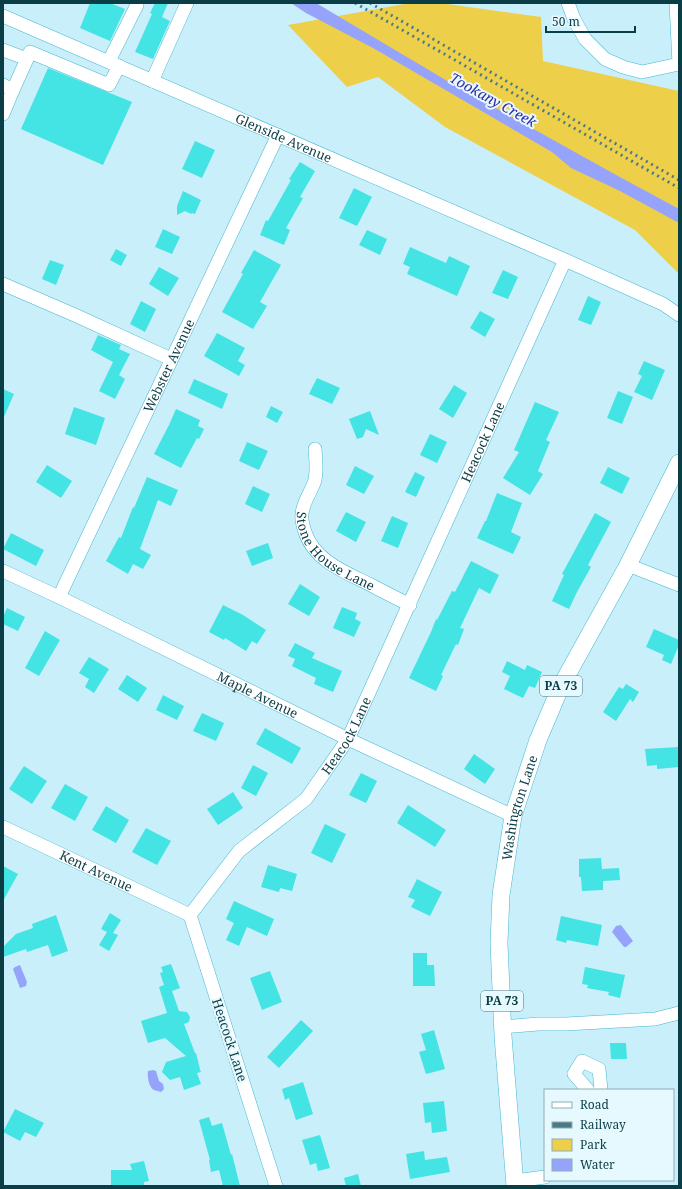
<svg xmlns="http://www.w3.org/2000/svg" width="682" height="1189" font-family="'Noto Serif',serif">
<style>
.green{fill:#eecf4a}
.water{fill:#95a3fb}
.building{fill:#44e3e4}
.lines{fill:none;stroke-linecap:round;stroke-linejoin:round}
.minor-casing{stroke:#46b7d0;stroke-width:14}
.major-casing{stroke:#46b7d0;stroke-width:18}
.minor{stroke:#fff;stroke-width:13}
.major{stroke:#fff;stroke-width:17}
.rail{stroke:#4d7b85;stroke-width:3;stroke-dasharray:2 4;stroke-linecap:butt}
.labels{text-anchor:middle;stroke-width:4;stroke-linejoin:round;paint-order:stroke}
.shield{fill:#e6f9fe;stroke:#4d757e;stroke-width:1}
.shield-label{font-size:12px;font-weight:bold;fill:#0b3d47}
.street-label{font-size:13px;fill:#0b3d47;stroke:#e6f9fe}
.water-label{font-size:14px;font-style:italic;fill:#3128a5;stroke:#e6f9fe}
</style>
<rect width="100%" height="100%" fill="#c9effa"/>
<!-- green -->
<path class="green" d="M410 3H440L541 17 543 61 679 91V274L635 230 445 127 378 77 347 87 288 25Z"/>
<!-- water -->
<path class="water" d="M291 3H316L449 82 607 170 679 209V223L620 191 571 168 552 152 373 48 306 13Z
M621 925 633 941 626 947H624L612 932 616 926Z
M20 965 27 982 26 986 20 988 13 969 15 967Z
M153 1070 156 1071 159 1081 163 1084 164 1089 161 1092C159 1091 156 1091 154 1090 149 1088 147 1076 148 1071Z"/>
<!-- building -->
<path class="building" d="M90 3H110L125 9 110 41 80 28Z
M155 3H168L162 17 170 21 153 59 135 52 152 14 150 13Z
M48 68 132 102 103 165 21 129Z
M195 141 215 150 202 178 182 169Z
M300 162 315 171 300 197 303 198 286 228 290 230 284 245 260 235 266 220 268 221 291 180 289 179Z
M354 188 372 197 357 226 339 218Z
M183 191 201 200 195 214 192 213 191 214 185 211 177 215V206Z
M163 229 180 237 172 254 155 247Z
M367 230 387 239 380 255 359 245Z
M410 247 446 263 449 256 470 266 457 296 407 274 410 267 403 264Z
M116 249 127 255 121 266 110 260Z
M254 250 281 265 260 302 267 306 253 329 222 312 243 274 241 273Z
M50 260 64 265 56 285 42 279Z
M159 267 179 278 168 296 149 284Z
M503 270 518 277 508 299 492 293Z
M588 296 601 302 591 325 578 320Z
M141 301 156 309 145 332 130 324Z
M480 311 495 319 485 337 470 328Z
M217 333 245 348 238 361 245 365 239 376 204 356Z
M98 335 121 345 119 349 130 354 119 375 125 379 115 399 99 391 113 362 91 350Z
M644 361 665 370 652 400 634 392 642 376 638 374Z
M317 378 340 388 332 404 309 394Z
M194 379 228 394 222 409 188 393Z
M454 385 467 393 453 418 439 409Z
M3 389 14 394 3 419Z
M618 391 633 397 622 424 607 418Z
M535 402 559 412 546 440 550 442 538 471 543 474 530 495 503 478 519 452 514 450Z
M271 406 283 412 277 423 266 417Z
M74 407 105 418 96 445 65 434Z
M176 409 200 420 198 426 204 429 199 439 197 438 181 468 154 454 169 425Z
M370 411 379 435 366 429 363 437 357 439 349 419Z
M430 434 447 442 437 463 420 455Z
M247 442 268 451 259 470 239 461Z
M47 465 72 481 61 498 36 482Z
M355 466 374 476 364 494 346 485Z
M608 467 630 478 622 494 600 483Z
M415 472 425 477 416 497 405 492Z
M147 477 178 490 171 506 158 500 140 549 151 555 143 569 133 564 128 574 106 561 119 537 121 538 133 507 134 508Z
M253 486 270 494 262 512 245 504Z
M497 493 522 503 511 532 521 537 513 554 477 538 485 521H486Z
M346 512 366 522 356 542 336 531Z
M595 513 611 522 588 565 591 567 577 592 569 609 552 601 564 575 562 574Z
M392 516 408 523 398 548 381 541Z
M11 533 44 550 36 566 3 549Z
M268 543 273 558 252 566 246 551Z
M471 561 499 575 490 594 479 588 460 628 464 629 458 645 456 644 441 675 443 676 436 691 409 678 431 632 436 619 437 620 452 591 455 592Z
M300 584 320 597 309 616 288 604Z
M223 605 243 615 266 630 257 644 252 641 246 651 225 638 224 640 209 632Z
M342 607 357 613 355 619 361 622 354 637 333 628Z
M7 608 25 617 18 631 3 624V617Z
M654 629 679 640V645L671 664 662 660 664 655 646 647Z
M45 631 60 640 39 676 25 668Z
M295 643 315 653 312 658 342 671 333 692 314 684 316 678 292 666 295 659 288 656Z
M89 657 109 669 94 693 85 687 89 679 79 673Z
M507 661 525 670 527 665 542 672 535 688 529 686 523 698 504 689 510 676 502 672Z
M127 675 147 688 138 702 118 689Z
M626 684 639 692 633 702 630 699 616 721 603 712 619 687 623 689Z
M163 695 184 706 177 720 156 710Z
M202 713 224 723 216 741 193 731Z
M265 728 301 748 292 764 256 744Z
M679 747V767L657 769V765L647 766 645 749Z
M474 754 495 769 485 784 464 769Z
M253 765 268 773 256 796 241 788Z
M24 766 47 781 32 804 9 789Z
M361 773 377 781 366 803 349 795Z
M65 784 88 797 75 821 51 808Z
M233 792 243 808 218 825 207 809Z
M408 805 446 830 435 847 397 823Z
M106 806 129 820 116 843 92 830Z
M325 824 346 834 332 863 311 853Z
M146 828 171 841 157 865 132 852Z
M601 858 602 869 619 868 620 880 603 881V890L582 891 581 877H579V859Z
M268 865 297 874 292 891 280 888 279 892 261 887Z
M3 866 18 874 3 901Z
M417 879 442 892 430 916 411 907 415 900 408 897Z
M234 901 274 919 267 936 247 927 239 946 226 940 234 923 226 919Z
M110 913 121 920 113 933 118 935 109 951 99 945 107 932 101 929Z
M56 915 68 951 52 957 48 945 27 952 26 949 3 957V947L16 934 33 928 32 924Z
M561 916 602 925 598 946 567 940 566 943 556 940Z
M413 953H427V965H434L435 986H413Z
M171 964 180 988 172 991 179 1011 187 1012 190 1017 189 1022 184 1024 195 1053H196L200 1069 199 1067 201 1072 197 1073 201 1084 184 1090 180 1077 170 1080 162 1072 166 1062 186 1056 165 1038 148 1043 141 1021 167 1013 159 987 164 985 160 973 163 972 161 967Z
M585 967 625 975 620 998 608 995 609 992 587 988 588 985 582 984Z
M270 971 282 1002 262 1010 250 978Z
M301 1020 313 1031 279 1068 267 1057Z
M434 1030 445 1069 426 1074 419 1052 426 1050 421 1034Z
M610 1043H626L627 1059H611Z
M303 1082 313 1114 296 1120 289 1098 285 1100 282 1089Z
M444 1101 447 1131 432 1133 431 1122 425 1123 423 1103Z
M15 1109 44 1123 36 1137 25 1132 20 1141 3 1132Z
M209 1117 212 1126 222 1123 231 1155 232 1154 240 1186H223L219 1170 211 1172 209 1160H210L199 1120Z
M320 1135 330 1168 318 1171 316 1163 310 1165 302 1140Z
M424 1151 425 1160 447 1157 450 1172 410 1179 406 1154Z
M144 1161 149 1181 144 1182V1186H111V1170H132L130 1164Z
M358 1174 361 1186H346L344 1178Z"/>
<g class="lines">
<defs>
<g id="minor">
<path d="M568 3 574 19 585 39 605 59 623 67 642 72 679 64"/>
<path d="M676 3 679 64"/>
<path id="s1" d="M3 16 565 260 663 304 679 315"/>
<path d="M3 50 27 59 30 52 109 85 119 66"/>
<path d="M109 61 137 5"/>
<path d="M152 81 187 3"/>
<path d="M3 85 13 90 27 59"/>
<path d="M3 114 13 90"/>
<path d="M3 284 77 316 171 359"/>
<path id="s2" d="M315 449C316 459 317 470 315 480 312 491 303 501 302 514 301 520 303 526 305 532 314 560 344 572 369 584 382 591 396 598 410 605"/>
<path d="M628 565 679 585"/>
<path id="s3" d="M3 571 59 597 348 739 513 816"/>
<path id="s4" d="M59 597 278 135"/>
<path id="s5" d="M3 827 190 915"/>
<path d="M503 1027 538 1024H566L655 1019 679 1013"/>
<path d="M588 1090 574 1074 582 1061 599 1069 601 1090"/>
<path d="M515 1181 545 1177"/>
<path id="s6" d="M276 1186 190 915 239 851 306 799 348 739 565 260"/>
</g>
<g id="major">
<path id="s7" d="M515 1186 503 1036 499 943 501 895 513 816 538 740 561 686 628 565 679 463"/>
</g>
</defs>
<!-- minor casing -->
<use href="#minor" class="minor-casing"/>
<!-- major casing -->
<use href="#major" class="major-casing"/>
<!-- minor -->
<use href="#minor" class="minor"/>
<!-- major -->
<use href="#major" class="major"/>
<!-- rail -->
<path class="rail" d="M355 3 679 188
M370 3 679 180"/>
</g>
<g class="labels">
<!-- shield labels -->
<g class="shield">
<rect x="540" y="676" width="42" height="20" rx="3"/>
<rect x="481" y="991" width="42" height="20" rx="3"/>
</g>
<g class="shield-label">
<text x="561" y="690">PA 73</text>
<text x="502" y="1005">PA 73</text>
</g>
<!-- street labels -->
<g class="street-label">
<text dy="5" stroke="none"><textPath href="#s1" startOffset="306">Glenside Avenue</textPath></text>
<text dy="5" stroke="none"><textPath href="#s4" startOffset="256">Webster Avenue</textPath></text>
<text dy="5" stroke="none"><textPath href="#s6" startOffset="849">Heacock Lane</textPath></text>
<text dy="5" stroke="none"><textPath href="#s2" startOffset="121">Stone House Lane</textPath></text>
<text dy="5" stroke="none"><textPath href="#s3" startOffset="283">Maple Avenue</textPath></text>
<text dy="5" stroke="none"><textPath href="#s6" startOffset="525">Heacock Lane</textPath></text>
<text dy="5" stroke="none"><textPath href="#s7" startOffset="381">Washington Lane</textPath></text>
<text dy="5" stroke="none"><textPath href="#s5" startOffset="103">Kent Avenue</textPath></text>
<text transform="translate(230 1040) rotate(72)" y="5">Heacock Lane</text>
</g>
<!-- water labels -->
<g class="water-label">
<text transform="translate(493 100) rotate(29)" y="5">Tookany Creek</text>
</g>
</g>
<!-- border -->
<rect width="682" height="1189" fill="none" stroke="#0b3d47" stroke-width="8"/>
<!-- legend -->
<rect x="544" y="1089" width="130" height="92" fill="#e6f9fe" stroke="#8eaeb5"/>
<rect x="552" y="1102" width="20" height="6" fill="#ffffff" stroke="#8eaeb5"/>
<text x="580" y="1109" font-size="12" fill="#0b3d47">Road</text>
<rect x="552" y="1122" width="20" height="6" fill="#4d7b85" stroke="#8eaeb5"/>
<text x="580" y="1129" font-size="12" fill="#0b3d47">Railway</text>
<rect x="552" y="1139" width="20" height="12" fill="#eecf4a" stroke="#8eaeb5"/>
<text x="580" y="1149" font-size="12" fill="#0b3d47">Park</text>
<rect x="552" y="1159" width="20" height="12" fill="#95a3fb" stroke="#8eaeb5"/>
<text x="580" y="1169" font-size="12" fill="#0b3d47">Water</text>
<!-- scale -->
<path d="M546 26v6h89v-6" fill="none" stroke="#0b3d47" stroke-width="2"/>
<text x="552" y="26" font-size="12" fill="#0b3d47" stroke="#e6f9fe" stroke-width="3" paint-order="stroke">50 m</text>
</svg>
